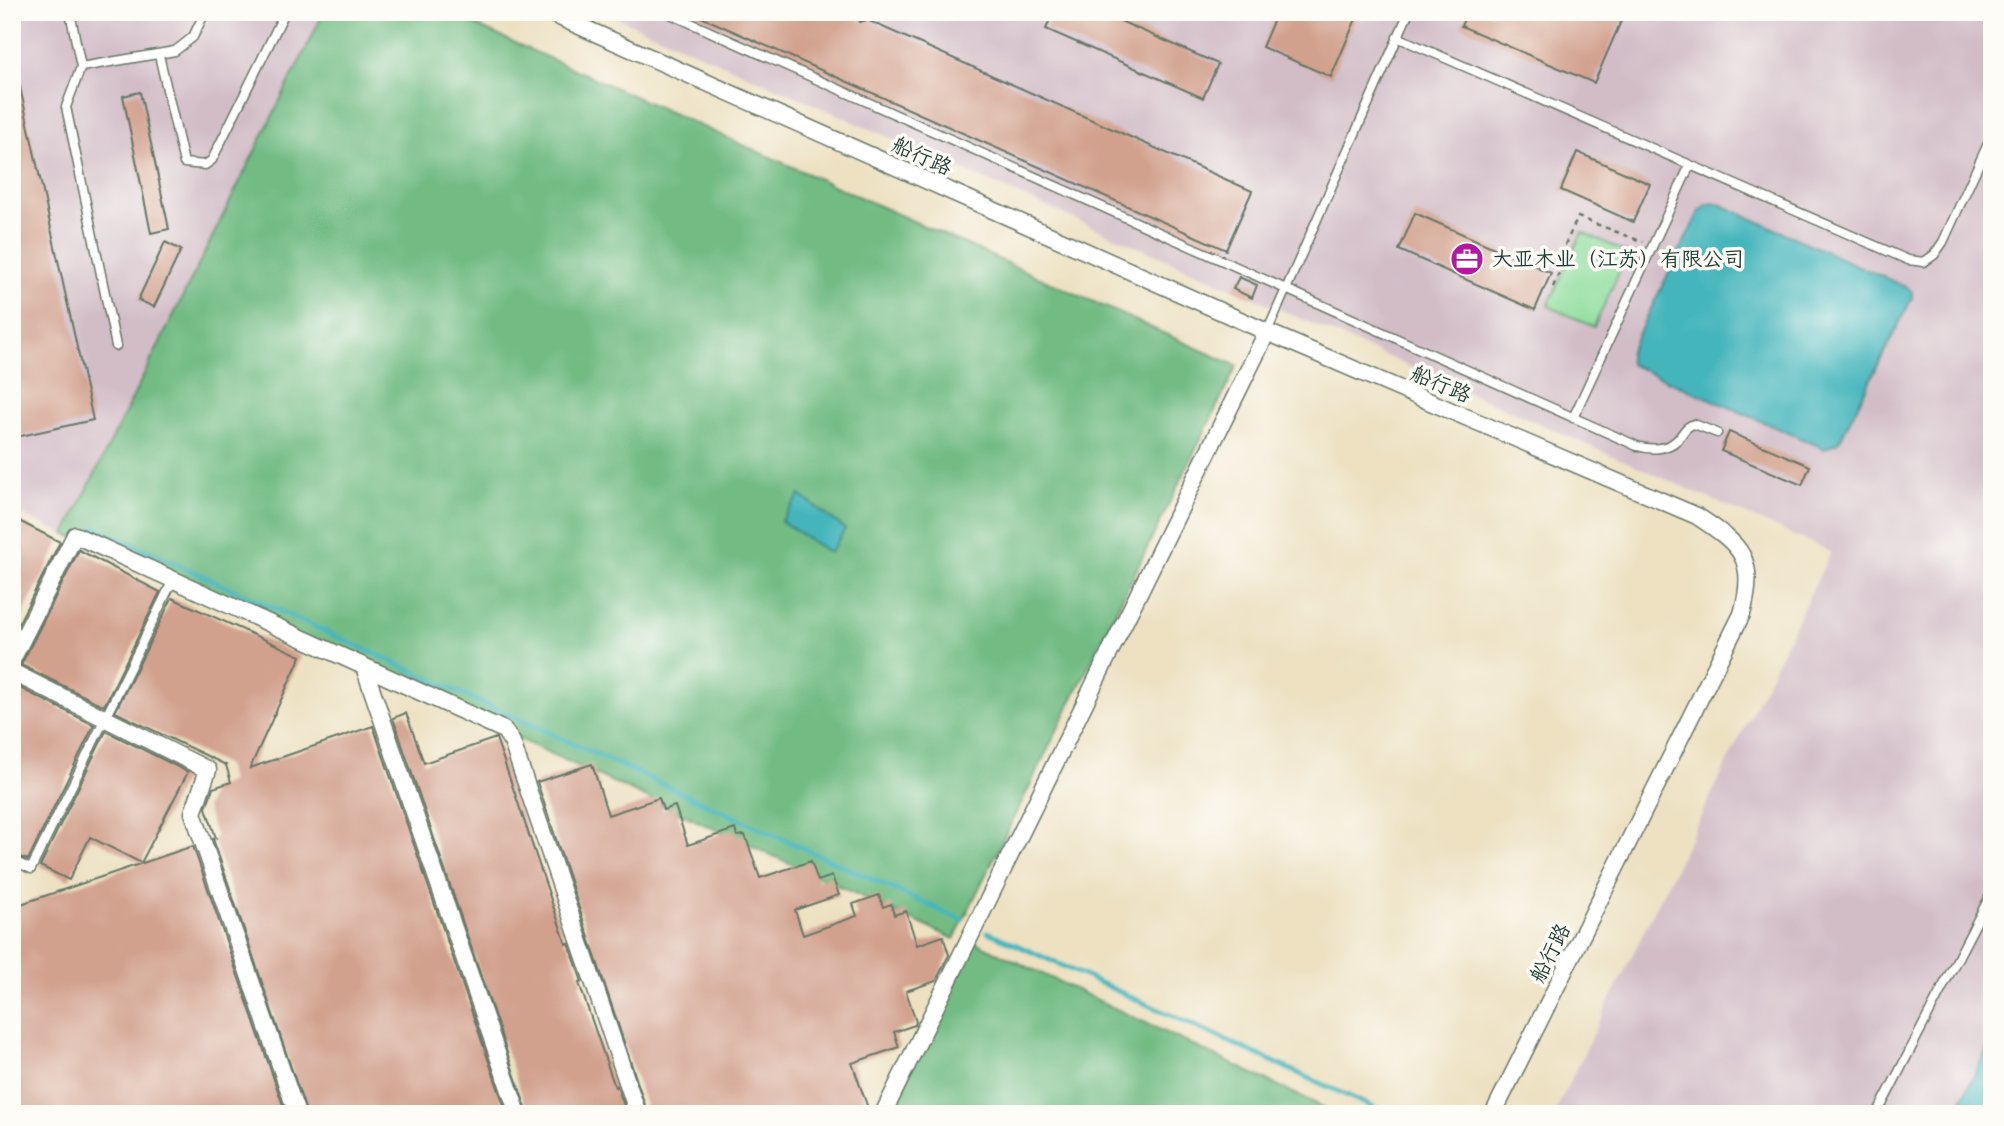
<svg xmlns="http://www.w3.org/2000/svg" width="2004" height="1126" font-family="Delius,'LXGW WenKai TC',sans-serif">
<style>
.industrial{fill:#d2bdc7}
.green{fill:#8ddd9c;stroke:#568d68;stroke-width:2}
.forest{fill:#72bc84;stroke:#487c5c;stroke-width:2}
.water{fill:#45b5bc;stroke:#327978;stroke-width:2}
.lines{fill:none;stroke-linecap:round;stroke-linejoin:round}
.stream{stroke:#45b5bc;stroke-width:5}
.building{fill:#d2a18e}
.service-casing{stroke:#677666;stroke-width:11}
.minor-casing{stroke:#677666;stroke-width:19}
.path{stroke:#677666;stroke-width:2.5;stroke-dasharray:5 5;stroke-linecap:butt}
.service{stroke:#fff;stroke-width:8}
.minor{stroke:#fff;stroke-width:16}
.labels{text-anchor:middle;stroke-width:7;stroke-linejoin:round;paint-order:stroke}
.street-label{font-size:21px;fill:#1f3d34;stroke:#fdfcf7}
.poi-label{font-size:21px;fill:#1f3d34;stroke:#fdfcf7;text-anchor:start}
</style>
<rect width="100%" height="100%" fill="#fdfcf7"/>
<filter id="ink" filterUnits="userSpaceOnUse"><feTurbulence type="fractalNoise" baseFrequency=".0143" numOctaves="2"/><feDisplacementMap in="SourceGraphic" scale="14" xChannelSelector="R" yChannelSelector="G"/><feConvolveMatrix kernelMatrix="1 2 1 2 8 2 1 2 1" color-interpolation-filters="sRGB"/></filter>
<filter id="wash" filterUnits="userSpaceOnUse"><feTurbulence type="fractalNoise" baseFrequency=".00686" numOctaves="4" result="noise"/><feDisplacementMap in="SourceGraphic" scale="28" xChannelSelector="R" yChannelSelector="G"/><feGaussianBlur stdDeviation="1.57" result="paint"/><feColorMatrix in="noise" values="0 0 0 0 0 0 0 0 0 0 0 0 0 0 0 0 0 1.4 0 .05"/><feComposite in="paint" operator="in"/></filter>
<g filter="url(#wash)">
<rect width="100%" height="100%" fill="#ede1c2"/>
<!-- industrial -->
<path class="industrial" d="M12 12H324L65 534 12 511Z
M604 12H1992V1039L1955 1114H1554L1831 552Z"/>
<!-- green -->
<path class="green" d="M1582 232 1628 253 1594 327 1548 306Z"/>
<!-- forest -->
<path class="forest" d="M324 12H446L1237 366 954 939 173 580 65 534Z
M975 942 1325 1108 1322 1114H889Z"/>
<!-- water -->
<path class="water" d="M1717 203 1906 287 1912 292V298L1842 436 1838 442 1825 449 1630 364 1629 353 1699 212 1708 204Z
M800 495 845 529 830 553 781 521Z
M1992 1039V1114H1955Z"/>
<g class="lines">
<!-- stream -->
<path class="stream" d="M95 527 962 920
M988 932 1388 1114"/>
</g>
<g id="blocks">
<!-- building -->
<path class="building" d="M690 12H849L856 15 860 22 867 20 1252 191 1226 250Z
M1053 12H1100L1218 64 1203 98 1046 29Z
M1277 12H1359L1331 77 1262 47Z
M1467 12H1625L1594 83 1461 26Z
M18 78 93 420 12 438V79Z
M140 92 169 229 151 233 123 96Z
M1577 152 1650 184 1633 222 1561 190Z
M1415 213 1551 273 1535 310 1399 250Z
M165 242 181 250 154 307 138 300Z
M1239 277 1257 285 1252 298 1233 289Z
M1729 432 1810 466 1802 485 1721 451Z
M19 521 60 542 12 636V534Z
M79 550 160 592 104 706 21 665Z
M172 598 301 656 250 768 373 726 507 1114H307L213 839 216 838 206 808 213 788 231 782 226 765 115 712Z
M12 684 94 725 28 860 12 854Z
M406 713 424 763 496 738 566 944 569 943 582 982 579 983 615 1087 617 1086 627 1114H528L393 718Z
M106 731 188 772 141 863 90 837 69 880 40 866Z
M592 764 608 815 659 798 663 810 675 806 688 845 735 829 737 836 745 835 760 878 811 861 818 881 832 876 839 895 795 910 803 935 857 916 853 904 879 895 883 907 891 904 894 915 906 911 917 945 943 936 949 955 936 981 906 991 916 1022 915 1025 894 1032 899 1047 852 1063 869 1111 860 1114H648L537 782Z
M193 846 286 1114H12V907Z"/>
</g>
</g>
<g filter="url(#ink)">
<use href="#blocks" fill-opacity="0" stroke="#677666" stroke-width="2"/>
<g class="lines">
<defs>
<path id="service" d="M70 12 81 67 66 107 116 346
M666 12 1637 446C1650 450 1667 450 1677 440 1684 433 1684 427 1694 424L1717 433
M862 16 864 12
M1397 37 1908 260 1924 262 1934 255 1943 242 1992 135
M159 55 184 163 205 165 212 160 285 12
M81 67 175 51 193 37 205 12
M1980 161 1992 167
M1267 332 1409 12
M1573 418 1690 165
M12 860 31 869 173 580
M1877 1114 1992 892"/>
<path id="minor" d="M548 12 1267 332 1697 516C1741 545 1757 558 1742 614L1493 1114
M12 660 75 535 504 730 512 742 638 1114
M364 667 518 1114
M12 672 208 770 193 813 297 1114
M883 1114 1267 332"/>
</defs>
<!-- service casing -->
<use href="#service" class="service-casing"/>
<!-- minor casing -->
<use href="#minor" class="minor-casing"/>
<!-- path -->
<path class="path" d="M1553 287 1561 268 1555 266 1578 217 1643 242"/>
<!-- service -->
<use href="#service" class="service"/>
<!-- minor -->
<use href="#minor" class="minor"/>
</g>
</g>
<!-- icons -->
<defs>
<symbol id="office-disc" viewBox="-11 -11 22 22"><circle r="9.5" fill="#b5179e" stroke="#fdfcf7"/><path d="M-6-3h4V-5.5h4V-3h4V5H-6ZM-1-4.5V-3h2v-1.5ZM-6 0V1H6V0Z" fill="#fff"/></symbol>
</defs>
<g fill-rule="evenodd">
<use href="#office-disc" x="1448" y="240" width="38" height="38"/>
</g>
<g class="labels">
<!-- street labels -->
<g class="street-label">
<text transform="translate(922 156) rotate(24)" y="7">船行路</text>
<text transform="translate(1441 384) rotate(23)" y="7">船行路</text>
<text transform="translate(1550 953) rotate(-63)" y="7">船行路</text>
</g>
<!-- poi labels -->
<g class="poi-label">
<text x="1492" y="266">大亚木业（江苏）有限公司</text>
</g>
</g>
<!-- margin -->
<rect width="2004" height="1126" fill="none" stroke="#fdfcf7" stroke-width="42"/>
</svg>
